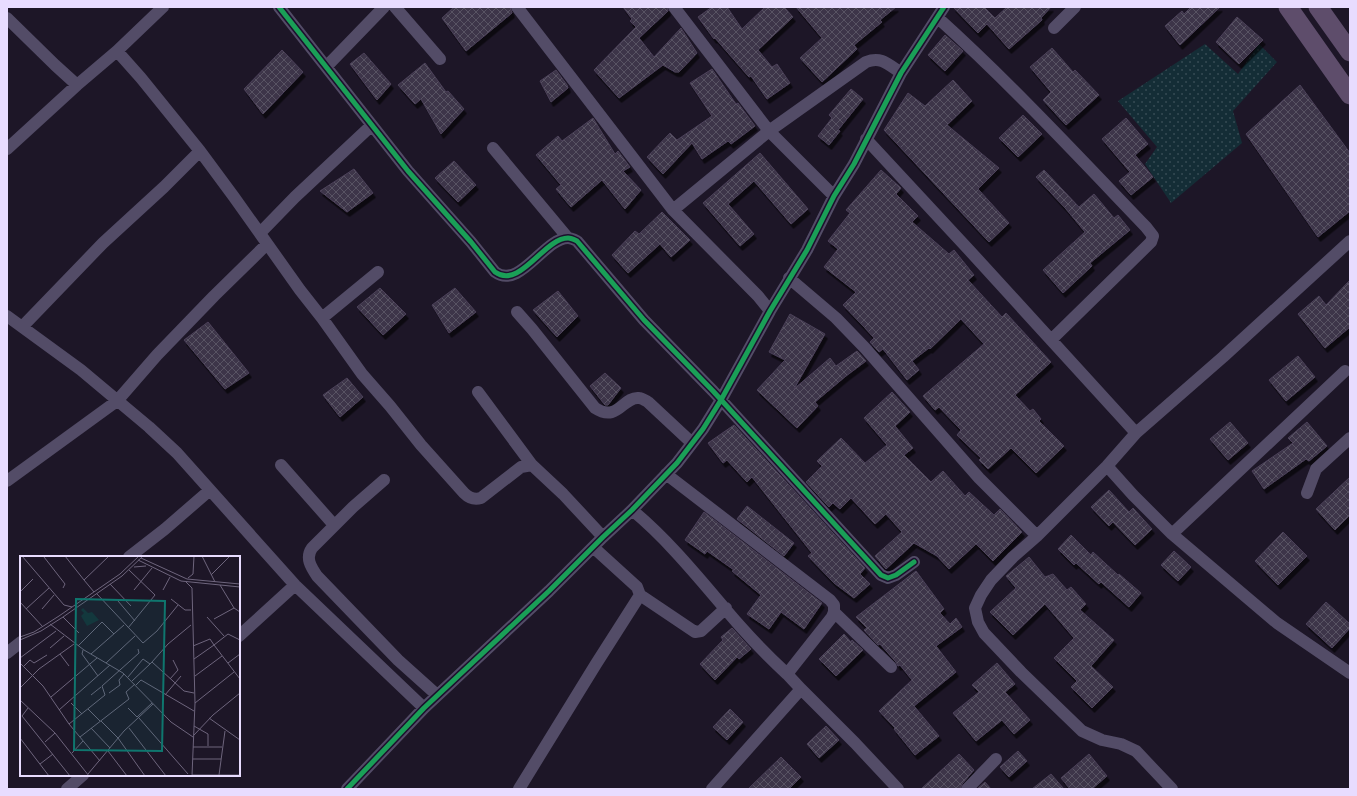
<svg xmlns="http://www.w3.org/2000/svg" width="1357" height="796" font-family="Rubik,sans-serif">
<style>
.grass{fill:url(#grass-dots)}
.building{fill:url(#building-cross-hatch);stroke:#4b4159;filter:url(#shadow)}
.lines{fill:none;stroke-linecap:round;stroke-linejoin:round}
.street{stroke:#534c67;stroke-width:12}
.primary{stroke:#5e4d6b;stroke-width:19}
.cycleway-casing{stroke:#1c102d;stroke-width:8}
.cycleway{stroke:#1a9f57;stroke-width:5}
.inset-road{fill:none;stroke:#6e657d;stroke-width:1}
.view{fill:#0f766e;fill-opacity:0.15;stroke:#0f766e;stroke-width:2}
.inset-edge{fill:none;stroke:#e8dcff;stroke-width:2}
</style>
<defs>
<pattern id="grass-dots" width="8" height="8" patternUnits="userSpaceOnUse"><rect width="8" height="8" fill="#142d36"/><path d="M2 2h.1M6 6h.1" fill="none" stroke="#364b54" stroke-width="1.8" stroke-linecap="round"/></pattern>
<pattern id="building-cross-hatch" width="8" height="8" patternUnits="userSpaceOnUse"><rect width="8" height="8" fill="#3d3548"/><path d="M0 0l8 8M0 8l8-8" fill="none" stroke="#595263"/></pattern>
<filter id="shadow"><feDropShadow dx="2.5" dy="4.5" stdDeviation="0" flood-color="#0009"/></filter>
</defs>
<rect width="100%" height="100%" fill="#1d1627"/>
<!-- grass -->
<path class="grass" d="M1205 44 1238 74 1259 44 1277 62 1233 111 1242 143 1171 203 1145 164 1157 147 1118 101Z"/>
<!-- building -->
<path class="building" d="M454 7H510L512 13 466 51 442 18Z
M623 7H667L668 11 639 38 654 57 681 28 697 53 679 72H675L663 65 619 98 594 70 636 27 630 21 632 19Z
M712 7H727L742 29 765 7H784L793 17 758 50 772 67 777 64 790 83 767 99 751 76 749 77 715 38 714 39 698 17Z
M796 7H896L880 20 882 22 854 45 857 49 822 82 800 58 822 38Z
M953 7H984L995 18 1007 7H1051L1041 18 1042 20 1009 49 987 24 978 33Z
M1191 7H1220L1180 45 1165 26 1182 11 1184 14Z
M1237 17 1263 40 1239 64 1216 42Z
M945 35 963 51 945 71 928 55Z
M1052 48 1073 72 1075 70 1099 95 1066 125 1043 100 1051 92 1030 67Z
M282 50 303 72 263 114 244 89Z
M364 53 391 84 377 100 350 64Z
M425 63 446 92 448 91 464 109 441 134 421 99 415 104 398 85Z
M712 69 736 104 738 103 755 126 731 144 728 141 702 159 692 143 663 174 647 157 670 133 677 140 712 116 690 83Z
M556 70 567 85 568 88 551 102 540 81Z
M953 80 972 101 947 125 999 168 978 189 1009 223 989 242 884 130 908 93 925 106Z
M1300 85 1350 153V211L1318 237 1246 134Z
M851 89 863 99 838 130 840 131 829 145 818 136 832 118 829 115Z
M1023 115 1042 134 1018 157 999 138Z
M593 118 615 154 618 151 630 167 623 171 641 190 625 209 602 180 571 207 556 189 561 185 536 155 558 136 562 141Z
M1126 118 1148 144 1135 155 1153 177 1131 195 1119 181 1130 172 1102 139Z
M760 153 808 209 791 224 754 181 728 204 754 234 740 246 703 203Z
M454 161 476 185 458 202 435 178Z
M354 169 373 193 347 212 320 191Z
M881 170 901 188 896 194 918 216 912 222 949 254 954 250 974 275 968 280 1002 317 1006 313 1051 362 1015 395 1030 411 1033 409 1041 419 1039 421 1064 446 1036 473 1011 448 988 469 979 460 981 458 957 435 961 430 939 407 935 410 923 396 984 344 961 319 930 349 929 348 912 361 919 370 907 380 883 349 879 352 870 342 874 338 865 328 843 305 856 292 824 267 838 249 828 241 850 213 846 210Z
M1044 170 1079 207 1094 194 1114 218 1118 215 1130 230 1090 263 1092 266 1063 293 1043 270 1085 232 1066 209 1036 177Z
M662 212 690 240 671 257 660 244 628 273 612 255 635 231 639 234Z
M1350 280V327L1325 348 1298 314 1319 296 1326 305Z
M380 288 406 314 383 335 357 307Z
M455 288 476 312 449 333 432 305Z
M558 291 578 316 557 337 533 310Z
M790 314 825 334 794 389 830 358 836 366 857 351 866 361 846 376 815 402 818 406 797 428 757 390 785 360 769 352Z
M208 322 249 373 225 389 184 340Z
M1298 356 1315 377 1286 401 1269 380Z
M605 373 621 388 608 405H605L590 386Z
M347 378 363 397 340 417 323 395Z
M892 392 910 412 895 426 913 448 904 455 931 482 943 471 965 496 969 492 994 515 1000 509 1022 532 993 561 976 544 949 569 937 556 914 543 886 569 875 556 902 532 886 514 875 524 851 498 840 509 833 503 829 507 806 482 822 466 817 461 841 438 865 463 887 445 864 418Z
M1230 422 1248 443 1228 460 1210 439Z
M1307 422 1327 446 1309 461 1306 459 1264 489 1252 471 1293 443 1288 438Z
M734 425 865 568 860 574 870 584 854 598 834 583 808 556 812 553 752 477 747 482 727 460 723 463 708 443Z
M1350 477V515L1335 530 1316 509Z
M1109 490 1129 512 1133 508 1152 529 1135 545 1113 522 1109 526 1091 507Z
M747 506 794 543 784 556 737 519Z
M704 512 822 603 804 629 781 612 769 629 747 614 761 595 732 571 734 570 707 551 705 554 685 540Z
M1283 532 1307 556 1278 585 1255 561Z
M1071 535 1091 555 1093 552 1118 575 1119 574 1141 593 1129 607 1101 582 1099 584 1076 563 1074 565 1058 549Z
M1174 551 1191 567 1178 581 1161 565Z
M1029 557 1045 577 1053 574 1067 590 1071 587 1086 604 1080 610 1114 640 1091 666 1113 687 1092 708 1071 687 1077 681 1054 658 1074 638 1045 604 1013 635 990 612 1016 588 1006 576Z
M916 571 944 609 940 613 950 624 956 618 962 627 936 646 956 672 914 706 939 736 915 755 894 729 895 728 879 711 912 680 900 665 898 666 896 662 880 644 878 645 864 630 867 628 856 617Z
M1326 602 1350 624V628L1332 648 1306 624Z
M732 628 751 649 739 659 737 657 715 680 700 664 723 640 721 637Z
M844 634 851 642 852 640 863 650 836 676 819 659Z
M997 663 1015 684 1005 692 1030 720 1014 734 1002 720 976 741 953 713 979 692 972 685Z
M730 709 743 722 727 740 713 727Z
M826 726 839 740 819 758 807 744Z
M1018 751 1027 761 1009 777 1000 767Z
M959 754 974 770 962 784 960 789H921Z
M1089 754 1107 776 1092 789H1070L1061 778Z
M781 757 801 777 789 789H748Z
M1051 774 1064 789H1032Z
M985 782 991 789H977Z"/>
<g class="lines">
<!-- street -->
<path class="street" d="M279 7 408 171 471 242 495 272C520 290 544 238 568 238 571 238 575 240 577 241L644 320 713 391 881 575 888 578 896 575 914 562
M395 7 440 59
M517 7 673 210 758 296 770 311
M674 7 769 131 834 196
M7 18 55 65 77 85
M938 18C1011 84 1078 156 1146 227L1153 236 1151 242 1051 340
M1054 28 1075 7
M117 51 141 78 200 151 234 197 300 290 322 318 362 374 390 406 421 445 464 493C469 498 474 500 481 498L521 467 532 465 563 494 603 537
M326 67 384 7
M866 139 969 250 1136 433
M493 148 568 238
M7 149 77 85 117 51 163 7
M673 210 769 131 866 62C881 56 888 64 901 73
M260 233 295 197 372 125
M789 278 836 318 865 348 979 478 1037 536
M517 312 532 329 595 408C618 423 623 396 639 398 642 398 646 401 648 402L692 443
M7 316 81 370 149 427 177 453 295 585 424 708
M322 318 378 272
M22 327 103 243 164 187 200 151
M478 392 532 465
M281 465 334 525
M1107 466 1133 495 1172 534 1277 623 1350 673
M666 474 830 600 834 605V612L832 617 787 674 801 689
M384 480 353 507 312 548C305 558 311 567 317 576L398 660 437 695
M7 481 117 401 157 355 214 296 267 244
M1307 493 1316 469 1350 438
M632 510C673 544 705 586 740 626 755 643 771 659 787 674
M1172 534 1345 371
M129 557 165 529 210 490
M640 595 695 632 701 631 726 608
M834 612 891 667
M239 636 295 585
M7 653 21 642
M67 789 83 775
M347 789 424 708 549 591 603 537 632 510 677 463 703 429 721 400 770 311 807 250 834 196 854 164 901 73 944 7
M519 789 596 664 640 595 637 587 593 547
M712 789 801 689 855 743 898 789
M967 789 996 759
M1172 789 1136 751 1121 744 1102 740 1082 731 1021 672 984 633 978 622 975 608 981 595 991 580 1013 557 1037 536 1107 466 1136 433 1223 357 1350 241"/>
<!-- primary -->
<path class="primary" d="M1288 7 1350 95
M1318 7 1350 52"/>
<defs>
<path id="cycleway" d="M279 7 408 171 471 242 495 272C520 290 544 238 568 238 571 238 575 240 577 241L644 320 713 391 881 575 888 578 896 575 914 562
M347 789 424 708 549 591 603 537 632 510 677 463 703 429 721 400 770 311 807 250 834 196 854 164 901 73 944 7"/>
</defs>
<!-- cycleway casing -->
<use href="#cycleway" class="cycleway-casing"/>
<!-- cycleway -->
<use href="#cycleway" class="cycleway"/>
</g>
<!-- overview -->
<g transform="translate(20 556)">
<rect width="220" height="220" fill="#1d1627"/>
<path d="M63 52 68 57 72 56 79 64 67 70 61 60 64 57 61 54Z" fill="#142d36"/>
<path class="inset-road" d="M2 0 44 49 52 51M45 0 64 24M182 0 195 26M24 1 45 28 43 32M121 2 167 23 220 28M118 4 161 25 220 31M114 11 126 10M191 19 210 0M168 22 173 18 174 0M166 26 172 32 175 147 172 220M90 28 111 50M200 29 214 52 220 56M114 34 132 12M143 34 150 21M0 36 13 23M74 36 64 24 89 0M77 38 123 87 137 75 158 49M151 43 165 54H171M98 45 115 65M0 46 23 71M6 53 29 32M22 53 34 39M43 61 59 77M187 61 204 80M194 63 214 52M30 68 64 94 103 117 151 166 173 181M171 69 148 88 132 106 164 135 174 137M108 72 135 39 109 14M0 81 14 76 39 60 100 18 119 0M0 84 21 75 43 61 102 20 123 0M58 90 82 66 94 78M173 90 190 83 194 89 208 78 220 84M30 92 44 80M63 94 62 98 78 120M40 98 49 110M71 98 104 69M0 102 36 75M174 103 194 89 220 123M0 107 23 130 49 168 80 205M86 107 115 80M208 107 220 98M4 110 10 104 14 107 27 99M175 120 202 100M108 121 123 103 130 108 132 106M150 123 158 114 153 104M112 125 130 108M116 129 121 124 174 155M0 132 19 113 54 88M89 137 100 129 99 124 104 118M71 139 81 131M145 139 161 120M31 141 77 102M0 144 35 177 69 220M51 147 62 158M175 147 214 116M8 152 2 160 50 220M108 152 117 161 132 147M68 153 80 165M39 154 90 109M119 162 168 218M189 162 220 184M81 165 98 182 125 220M49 168 85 139 82 130 119 97 118 93M174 170 188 178V190M71 172 90 192M109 172 146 220M174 179 193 159 220 137M60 181 109 143 106 136 115 128M0 182 29 220M25 186 35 177M173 191H202M88 195 107 220M52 197 63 185M173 203H201M20 208 33 198M68 218 104 175 133 148M172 219H220M199 219 205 175"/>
<path class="view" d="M56 43 145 45 142 195 54 194Z"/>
<rect width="220" height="220" class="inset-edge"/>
</g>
<!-- border -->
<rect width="1357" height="796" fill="none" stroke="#e8dcff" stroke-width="16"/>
</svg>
